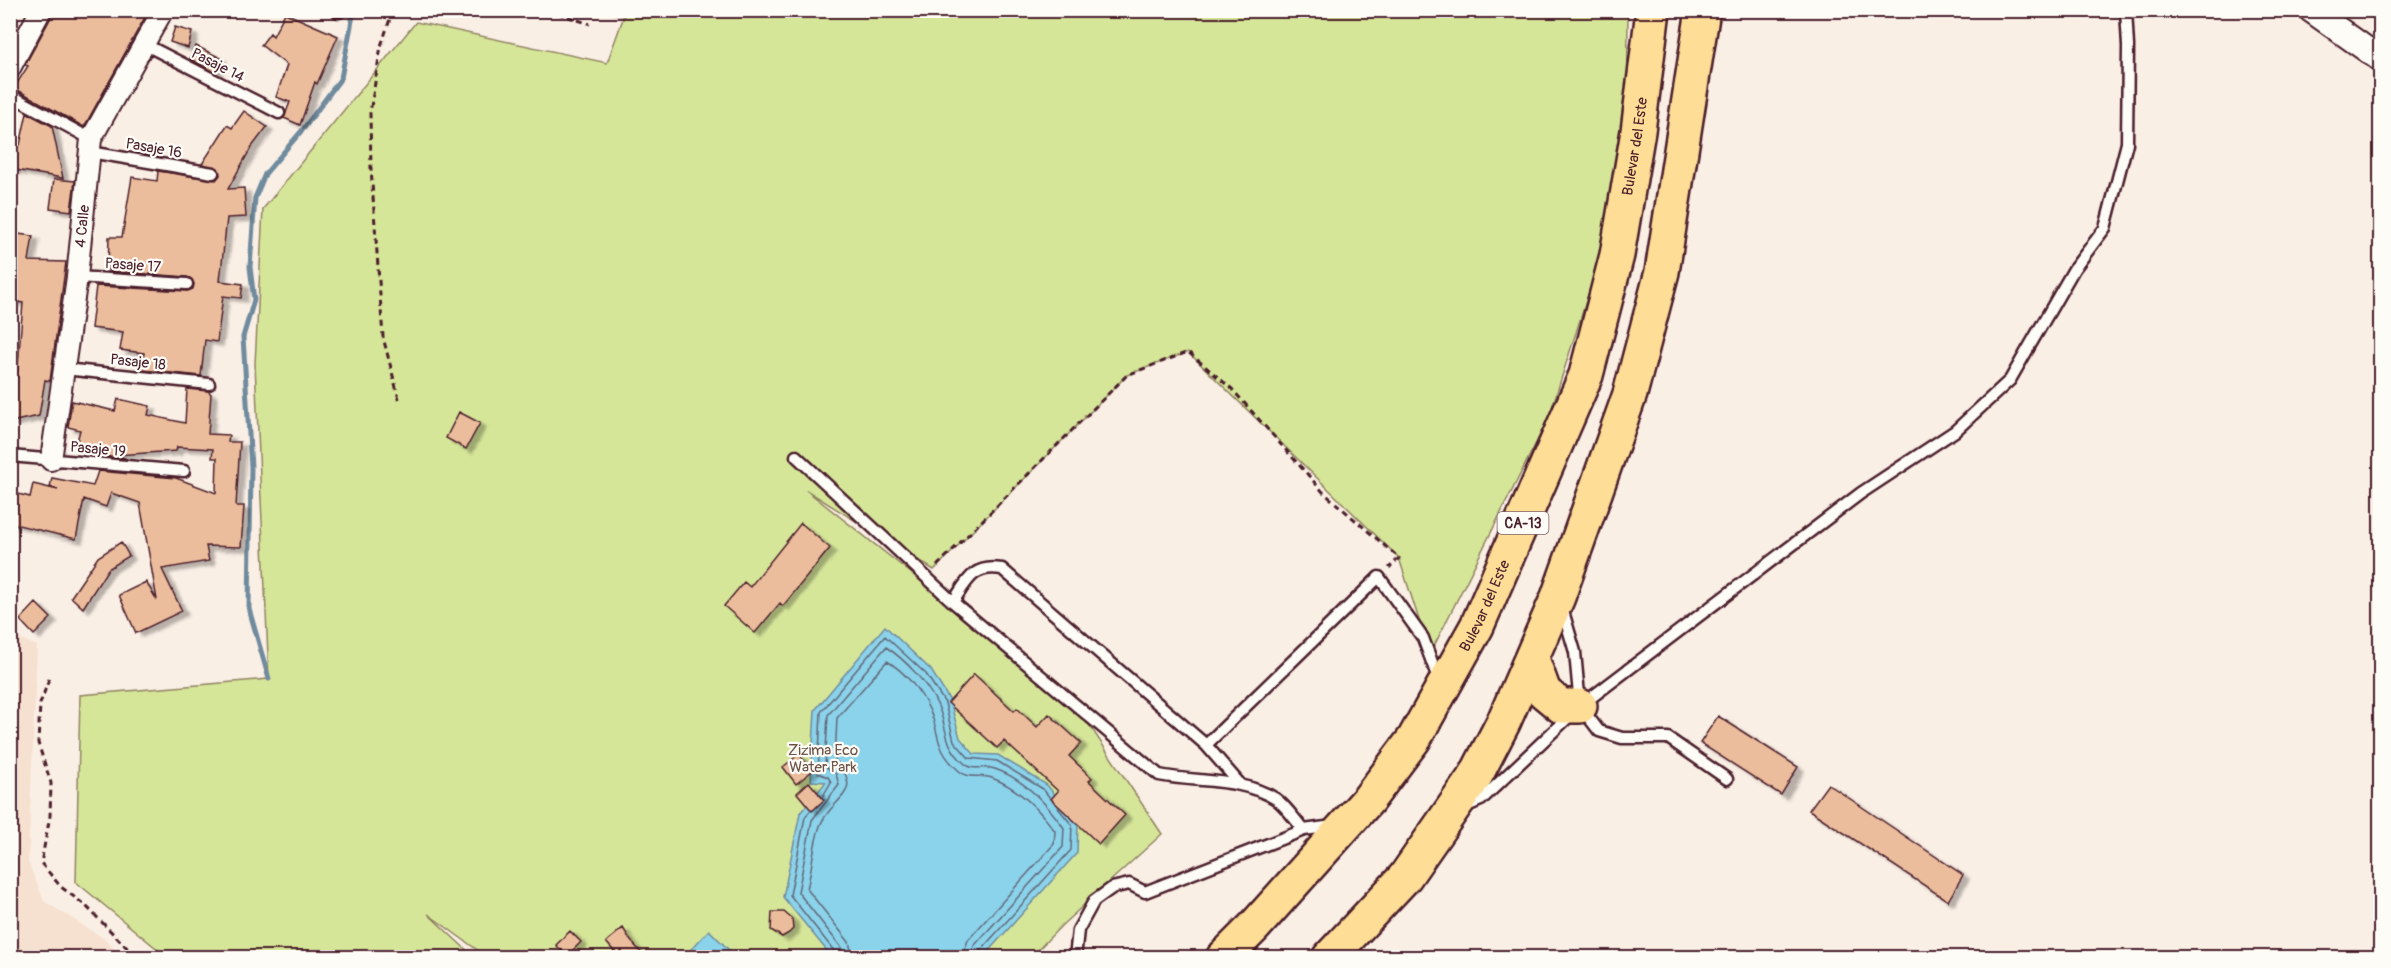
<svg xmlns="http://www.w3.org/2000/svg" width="2391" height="968" font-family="Pangolin,sans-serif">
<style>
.built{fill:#f6e0cf}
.green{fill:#d6e699;stroke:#908262;stroke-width:1.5}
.water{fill:#8ad3eb;stroke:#708b9e;stroke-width:1.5}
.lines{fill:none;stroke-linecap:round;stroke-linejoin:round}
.shore{stroke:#646778;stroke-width:1.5}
.stream{stroke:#708b9e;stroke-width:5}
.building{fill:#ecbd9c;stroke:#4a1f2b;stroke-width:1.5;filter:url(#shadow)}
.service-casing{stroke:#4a1f2b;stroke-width:15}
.minor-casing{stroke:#4a1f2b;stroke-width:24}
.tertiary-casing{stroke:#4a1f2b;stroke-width:28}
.trunk-casing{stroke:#4a1f2b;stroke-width:38}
.path{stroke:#4a1f2b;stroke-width:3;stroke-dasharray:6 4.5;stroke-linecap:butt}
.service{stroke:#fdfcf7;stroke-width:10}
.minor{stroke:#fdfcf7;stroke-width:20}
.tertiary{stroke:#fdfcf7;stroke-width:24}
.trunk{stroke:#fedd96;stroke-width:33}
.labels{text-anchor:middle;stroke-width:4.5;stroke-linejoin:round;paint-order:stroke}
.shield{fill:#fdfcf7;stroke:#806168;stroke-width:1.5}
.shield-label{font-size:14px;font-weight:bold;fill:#4a1f2b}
.street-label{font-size:15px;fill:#4a1f2b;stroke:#fdfcf7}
.park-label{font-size:15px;fill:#6d5146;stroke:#fdfcf7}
</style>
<defs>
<filter id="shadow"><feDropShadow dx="6" dy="4" stdDeviation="1.5" flood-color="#0004"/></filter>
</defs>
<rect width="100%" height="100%" fill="#faefe5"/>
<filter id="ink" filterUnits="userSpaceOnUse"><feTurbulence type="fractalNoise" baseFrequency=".0167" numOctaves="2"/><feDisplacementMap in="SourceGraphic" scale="12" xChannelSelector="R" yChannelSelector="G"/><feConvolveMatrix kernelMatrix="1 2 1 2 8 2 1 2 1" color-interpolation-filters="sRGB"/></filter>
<g filter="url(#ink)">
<!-- built -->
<path class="built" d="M11 635 37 646 28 862 44 901 106 940 121 957H11Z"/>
<!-- green -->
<path class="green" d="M602 11H1628L1627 173 1549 417 1430 654 1399 558 1188 352 1127 375 934 570 806 490 1074 702 1162 834 1062 925 1031 957H487L428 914 474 957H167L76 882 80 695 269 679 255 364 263 209 416 22 607 63 624 16Z"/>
<!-- water -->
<path class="water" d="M885 626 931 670 950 701 960 738 974 754 998 755 1047 785 1078 823 1077 853 983 957H832L783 897 800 813 826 782 811 781 815 710Z
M709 930 729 950 721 957H686L685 956Z"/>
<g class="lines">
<!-- shore -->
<path class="shore" d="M823 796 831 782 828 777 818 773 821 712 885 636 926 674 945 703 954 741 969 758 997 761 1043 789 1050 798
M810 811 805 817 790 895 835 952 837 958
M844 958 841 947 798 892 812 820 839 785 836 774 825 766 828 715 886 647C906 660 928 684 938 706 948 729 943 744 964 763 973 772 984 765 995 769 1024 779 1047 804 1064 828L1063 847 974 946 971 958
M853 958 849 942 807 889C812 869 813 845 820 826 830 798 867 794 835 760L837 718 887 661C904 671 920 690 929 709 941 734 933 747 958 770 968 780 980 774 992 778 1019 788 1039 809 1055 831L1054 844 968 940 962 958
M978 958 980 951 1071 850 1072 825 1058 808"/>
<!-- stream -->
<path class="stream" d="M269 679 249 609 251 467 243 337 254 300 250 267 255 198 265 174 304 128 341 78 354 10"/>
</g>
<!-- building -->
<path class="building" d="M55 10H135L145 17 84 127 14 88 28 66 25 65Z
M285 13 338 36 317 84 315 82 300 125 284 118 290 102 276 97 287 65 261 45 270 33 273 36Z
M175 27 192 32 188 48 170 42Z
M196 46 221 58 215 72 190 59Z
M244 111 267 127 251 148 228 189 244 188 246 217 227 218 220 281 243 284 241 298 223 296 217 342 205 340 201 376 142 370 144 353 120 350 123 332 91 328 96 286 187 291 193 289 194 284 187 277 108 271 109 237H122L132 177 157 181 158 171 216 180 220 175 218 168 202 164 227 125 232 128Z
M27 113 52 126 63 178 10 169V144L20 145Z
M54 179 75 181 71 211 50 208Z
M10 233 33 236 29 261 66 262 50 381 45 380 39 416 10 422V376L17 377 23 303 10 301Z
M187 389 208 391 211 394 208 434 229 435 228 442H240L236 506H244L241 547 206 546 209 561 162 569 182 611 136 633 119 595 146 582 157 600 140 503 111 493 106 507 84 499 76 539 10 523V492L30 497 33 484 58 490 50 487 52 478 93 486 98 471 176 478 216 493 217 458H212L213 449 177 447 176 451 116 455 127 459 103 456 104 452 76 445 80 430 68 427 72 401 115 411 118 399 150 406 148 415 185 423Z
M459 412 480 423 466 449 446 438Z
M801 523 830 548 783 606 780 603 755 633 724 606 744 582 750 587Z
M121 542 129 556 108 569 83 608 71 597 98 557Z
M36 603 51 618 34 635 20 620Z
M974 674 1014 711 1017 708 1037 727 1049 714 1081 743 1069 756 1092 778 1089 781 1125 815 1099 844 1051 799 1058 791 1004 741 997 748 948 703Z
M1718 716 1798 767 1781 795 1700 743Z
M799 754 812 771 796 784 783 767Z
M809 782 824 800 812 811 797 793Z
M1828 784 1963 875 1948 901 1809 810Z
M772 912H784L792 919 793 929 789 933 782 937 771 930Z
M623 928 631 941 645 957H619L606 942Z
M570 931 581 942 567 956 556 945Z"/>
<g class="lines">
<defs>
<path id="service" d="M336 10 339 12
M144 44 279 113
M10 95 91 139
M90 152 213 173
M77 277 187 284
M64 369 209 384
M10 456 184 471
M796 456 953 602 1159 775C1198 783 1241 777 1276 799 1286 806 1295 820 1304 830L1333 826
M953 602C967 581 973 564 1002 569L1206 745 1239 783
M1562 608 1575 652 1580 706 1599 731 1622 738H1668L1727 779
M1206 745 1379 577 1423 638 1439 681
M1465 807 1481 800 1580 706 1861 493 1955 431 2010 380 2074 269 2105 228 2127 143 2128 46 2126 10
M1075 958 1078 930 1094 901 1112 888 1129 884 1145 892 1304 830"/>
<g id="minor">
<path d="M10 68 41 10"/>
<path id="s1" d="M51 460 77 277 91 139 163 10"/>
</g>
<path id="tertiary" d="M2311 10 2380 59"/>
<g id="trunk">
<path d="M1532 659 1544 692 1561 706H1580"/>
<path id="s2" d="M1223 958 1254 927 1368 800 1414 739 1477 626 1586 375 1617 255 1638 131 1653 10"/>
<path d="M1329 958 1405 877 1476 775 1504 721 1558 597 1630 394 1662 272 1703 10"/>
</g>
</defs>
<!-- service casing -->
<use href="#service" class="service-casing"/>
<!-- minor casing -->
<use href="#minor" class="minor-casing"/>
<!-- tertiary casing -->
<use href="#tertiary" class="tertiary-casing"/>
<!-- trunk casing -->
<use href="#trunk" class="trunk-casing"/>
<!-- path -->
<path class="path" d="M393 10 381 46 370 113 371 169 383 337 400 403
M548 10 590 24
M937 566 1127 375 1188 352 1232 389 1323 492 1399 558 1389 568
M49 679 40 704 38 743 51 783 50 816 41 863 61 887 86 906 137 958"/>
<!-- service -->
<use href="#service" class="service"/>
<!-- minor -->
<use href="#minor" class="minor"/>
<!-- tertiary -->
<use href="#tertiary" class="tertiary"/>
<!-- trunk -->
<use href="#trunk" class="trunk"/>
</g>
</g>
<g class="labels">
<!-- shield labels -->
<rect class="shield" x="1497.5" y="512" width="51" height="22" rx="4.5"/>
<g class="shield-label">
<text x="1523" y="528">CA-13</text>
</g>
<!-- street labels -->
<g class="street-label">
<text transform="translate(218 65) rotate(27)" y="5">Pasaje 14</text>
<text dy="5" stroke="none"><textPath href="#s2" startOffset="928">Bulevar del Este</textPath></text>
<text transform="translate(154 148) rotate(10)" y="5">Pasaje 16</text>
<text dy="5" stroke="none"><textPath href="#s1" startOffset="236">4 Calle</textPath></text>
<text transform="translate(133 265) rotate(4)" y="5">Pasaje 17</text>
<text transform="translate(138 362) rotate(6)" y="5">Pasaje 18</text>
<text transform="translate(98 449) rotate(5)" y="5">Pasaje 19</text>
<text dy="5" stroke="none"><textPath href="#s2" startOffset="442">Bulevar del Este</textPath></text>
</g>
<!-- park labels -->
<g class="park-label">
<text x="823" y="755">Zizima Eco<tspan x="823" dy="17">Water Park</tspan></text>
</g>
</g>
<!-- margin -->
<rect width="2391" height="968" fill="none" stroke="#fdfcf7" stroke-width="36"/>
<rect x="18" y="18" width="2355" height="932" fill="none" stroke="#4a1f2b" stroke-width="2" filter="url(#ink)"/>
</svg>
